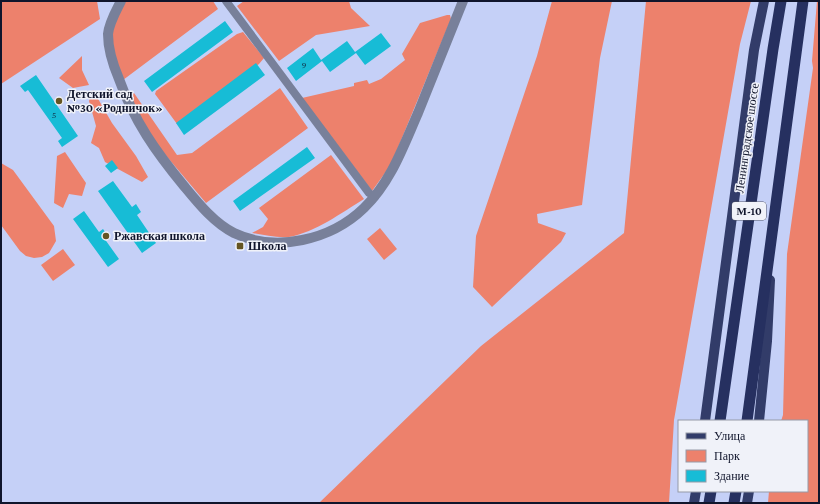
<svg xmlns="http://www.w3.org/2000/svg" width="820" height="504" font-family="'Crimson Pro',serif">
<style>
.green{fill:#ed816c}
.building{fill:#17bcd6}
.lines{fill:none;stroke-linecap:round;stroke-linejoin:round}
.minor{stroke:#78809a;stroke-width:8}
.tertiary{stroke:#78809a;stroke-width:10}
.primary{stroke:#323c69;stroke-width:10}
.trunk{stroke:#263060;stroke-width:11}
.poi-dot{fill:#655523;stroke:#f0f2f9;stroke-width:1.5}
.labels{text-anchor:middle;stroke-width:3;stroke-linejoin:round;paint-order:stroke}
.number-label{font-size:10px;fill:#123f56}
.shield{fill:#f0f2f9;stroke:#53576a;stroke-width:1}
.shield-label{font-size:11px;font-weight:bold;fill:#10152c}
.poi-label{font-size:12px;font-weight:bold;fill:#10152c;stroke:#f0f2f9;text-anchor:start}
.street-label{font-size:12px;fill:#10152c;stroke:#f0f2f9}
</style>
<rect width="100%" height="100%" fill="#c5d0f7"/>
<!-- green -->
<path class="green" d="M1 1H97L100 19 1 84Z
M125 1H213L218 9 123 80C117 63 109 42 114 24 117 16 122 8 125 1Z
M244 1H349L351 8 370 26 316 35 279 61 237 6Z
M552 1H612L600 58 582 205 537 214 538 223 566 233 561 242 492 307 473 287 476 236 537 56Z
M646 1H751L740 44 674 420 669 503H319L481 346 624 233Z
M817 1H819V503H768L769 491H807V421H781L783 415 787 254 813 68 812 61Z
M447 15H450L451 19 397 150 390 166 372 191 302 98 354 86V83L367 80 369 84 381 79 405 60 402 54 420 23Z
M243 32 264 58 259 64 177 124 155 94 156 91 237 34Z
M82 56V70L89 85 73 88 59 78Z
M280 88 308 128 206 203 152 139 129 96 134 93 177 155 192 153Z
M93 90 112 123 136 156 148 177 142 182 105 162 99 148 91 143 96 126 89 101Z
M65 152 86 183 82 196 69 194 63 208 54 203 57 156Z
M331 155 364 199C341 213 316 232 289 237 277 238 263 235 252 233L263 227 268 219 259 208Z
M1 163 13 170 54 226 56 241 49 253 42 257 34 258 26 256 20 251 1 225Z
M380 228 397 249 384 260 367 239Z
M63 249 75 265 53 281 41 265Z"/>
<!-- building -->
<path class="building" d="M225 21 233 32 152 92 144 81Z
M381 33 391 46 365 65 356 53 330 72 322 61 296 81 287 68 313 48 321 60 347 41 355 52Z
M256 63 265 75 184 135 176 123Z
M36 75 78 136 62 147 58 141 62 138 28 90 25 92 20 86Z
M307 147 315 158 240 211 233 201Z
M112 160 118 168 111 173 105 166Z
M113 181 132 207 136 204 141 212 137 215 156 243 142 253 98 191Z
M84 211 99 232 103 229 108 236 104 238 119 259 108 267 73 219Z"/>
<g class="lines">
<!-- minor -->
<path class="minor" d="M226 1 369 193 375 197"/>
<!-- tertiary -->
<path class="tertiary" d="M121 1C116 11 109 23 108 34 108 49 113 65 119 79 134 121 156 152 184 186 198 203 214 223 234 233 276 253 331 240 364 208 391 182 403 147 418 113 433 76 448 38 463 1"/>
<!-- primary -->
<path class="primary" d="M705 421 754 50 764 1
M759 421 767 341 770 280
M694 503 696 491
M747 503 749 491"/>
<!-- trunk -->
<path class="trunk" d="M720 421 773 49 781 1
M747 421 803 1
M709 503 711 491
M734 503 736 491"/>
</g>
<!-- markers -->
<g class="poi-dot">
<circle cx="59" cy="101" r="4"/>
<circle cx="106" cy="236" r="4"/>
<rect x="236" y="242" width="8" height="8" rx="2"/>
</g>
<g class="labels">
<!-- number labels -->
<g class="number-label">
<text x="304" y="68">9</text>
<text x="54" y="118">5</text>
</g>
<!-- shield labels -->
<rect class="shield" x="732" y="202" width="34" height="18" rx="3"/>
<g class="shield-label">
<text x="749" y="215">М-10</text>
</g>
<!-- poi labels -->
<g class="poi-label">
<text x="67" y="98">Детский сад<tspan x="67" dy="14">№30 «Родничок»</tspan></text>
<text x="114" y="240">Ржавская школа</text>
<text x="248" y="250">Школа</text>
</g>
<!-- street labels -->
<g class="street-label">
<text transform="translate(747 138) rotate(-82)" y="4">Ленинградское шоссе</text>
</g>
</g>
<!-- border -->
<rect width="820" height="504" fill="none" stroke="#10152c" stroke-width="4"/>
<!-- legend -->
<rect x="678" y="420" width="130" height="72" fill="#f0f2f9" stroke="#969aa7"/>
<rect x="686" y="433" width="20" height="6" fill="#323c69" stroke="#969aa7"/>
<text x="714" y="440" font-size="12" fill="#10152c">Улица</text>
<rect x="686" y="450" width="20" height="12" fill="#ed816c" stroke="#969aa7"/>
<text x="714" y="460" font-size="12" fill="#10152c">Парк</text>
<rect x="686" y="470" width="20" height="12" fill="#17bcd6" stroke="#969aa7"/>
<text x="714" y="480" font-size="12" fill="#10152c">Здание</text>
</svg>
